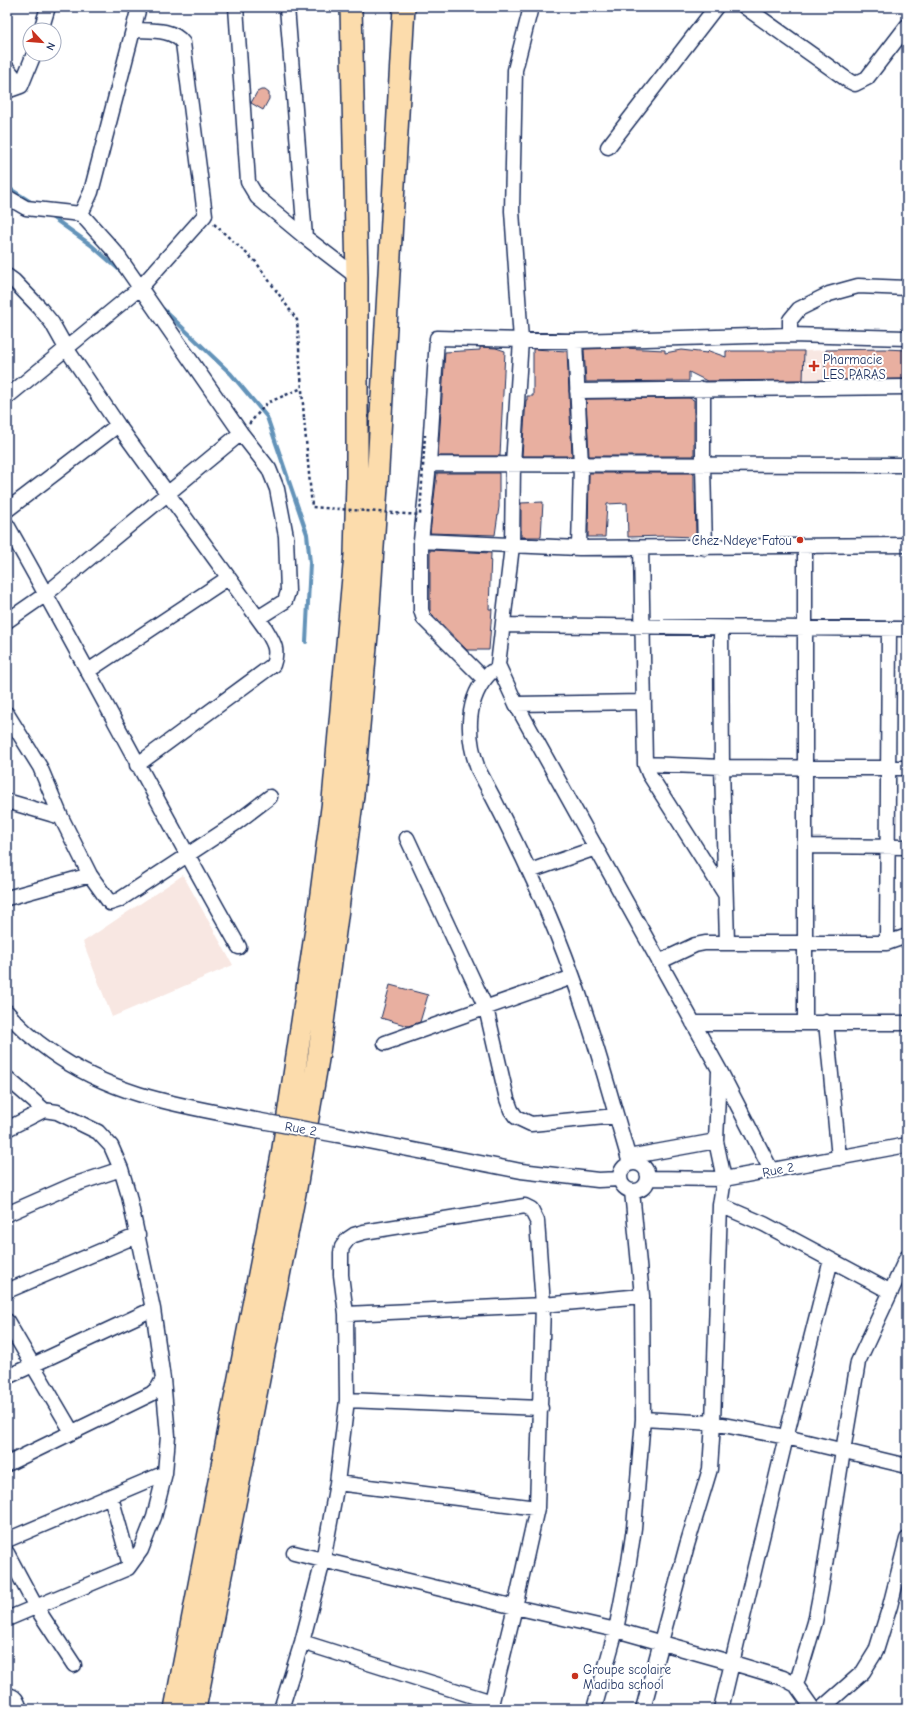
<svg xmlns="http://www.w3.org/2000/svg" width="914" height="1716" font-family="'Comic Neue',sans-serif">
<style>
.built{fill:#f8e7e2}
.lines{fill:none;stroke-linecap:round;stroke-linejoin:round}
.stream{stroke:#6393b9;stroke-width:4}
.building{fill:#e8afa0;stroke:#1b2f5e}
.minor-casing{stroke:#1b2f5e;stroke-width:17}
.highway-casing{stroke:#1b2f5e;stroke-width:24}
.path{stroke:#1b2f5e;stroke-width:2.5;stroke-dasharray:3 3;stroke-linecap:butt}
.minor{stroke:#fff;stroke-width:14}
.highway{stroke:#fcdcac;stroke-width:21}
.minor-bridge-casing{stroke:#1b2f5e;stroke-width:17;stroke-linecap:butt}
.path-bridge{stroke:#1b2f5e;stroke-width:2.5;stroke-dasharray:3 3;stroke-linecap:butt}
.minor-bridge{stroke:#fff;stroke-width:14}
.poi-dot{fill:#c8321e;stroke:#fff;stroke-width:1.5}
.labels{text-anchor:middle;stroke-width:4;stroke-linejoin:round;paint-order:stroke}
.poi-label{font-size:13px;fill:#1b2f5e;stroke:#fff;text-anchor:start}
.street-label{font-size:13px;fill:#1b2f5e;stroke:#fff}
</style>
<rect width="100%" height="100%" fill="#fff"/>
<filter id="ink" filterUnits="userSpaceOnUse"><feTurbulence type="fractalNoise" baseFrequency=".025" numOctaves="2"/><feDisplacementMap in="SourceGraphic" scale="8" xChannelSelector="R" yChannelSelector="G"/><feConvolveMatrix kernelMatrix="1 2 1 2 8 2 1 2 1" color-interpolation-filters="sRGB"/></filter>
<g filter="url(#ink)">
<!-- built -->
<path class="built" d="M826 350 824 382 803 384 804 351Z
M183 875 233 965 112 1017 83 942Z"/>
<g class="lines">
<!-- stream -->
<path class="stream" d="M7 187 34 204
M49 215 91 245 124 274
M163 309 231 374 267 417 307 534 310 563 306 642"/>
</g>
<!-- building -->
<path class="building" d="M261 90H265L269 93V99L263 110 251 103 257 92Z
M480 347 496 348 505 351 500 456H438L445 352 480 350Z
M622 348 665 350V353L681 350 707 353 709 351 726 357V351H804L803 380 707 381 689 372V381L586 382 584 349Z
M533 349 567 351 572 456H522L526 400H527V396H533Z
M884 349 907 350V379L824 380 826 350Z
M689 398 694 400V456H589L586 399Z
M437 473H499V507L495 535 430 533Z
M589 473H694V493H695L696 537 666 536 628 537 627 503 607 504 605 537H588Z
M543 502 541 537H521V503Z
M430 550 491 553 489 609H492L489 650H467L430 612Z
M390 985 428 995 420 1022 408 1026 381 1018Z"/>
<g class="lines">
<defs>
<path id="minor" d="M139 7 91 192 81 214 116 253 241 433 269 469 277 489 286 536 288 592 285 601 258 618
M236 7 248 182 257 197 305 237 357 277
M287 7 305 237
M531 7 515 70 512 211 521 340 513 464 512 546 498 665 516 704 720 1071 771 1170
M745 7 849 81 855 84 867 78 907 26
M41 30 48 7
M7 68 21 86
M7 91 21 86 34 54
M608 147 716 7
M7 197 26 208 81 214
M7 276 14 281 39 307 52 323 66 348 118 425 265 628C273 642 279 648 273 665L137 765
M790 335V320L799 309 829 294 858 286 907 288
M575 341 581 465 579 548
M703 389V466L705 548
M577 391 907 387
M7 397 141 287 205 215 183 43C172 28 150 31 133 30
M429 464 907 465
M7 510 118 425
M7 525C86 664 159 807 239 947
M421 541 579 548 907 545
M805 546V1022
M641 548 645 764 649 774 725 894
M7 621 46 594 241 433
M503 625 907 629
M721 628 722 767 727 942
M88 671 228 578
M491 672C465 698 466 736 478 769 507 823 534 878 557 935 587 1009 608 1087 630 1163
M484 679 424 619 421 610V541L429 464 437 338 575 341 790 335 907 338
M516 704 644 702
M7 714 40 767 61 817 90 875 110 903 119 900 236 823 270 797
M645 764 722 767 907 768
M10 802 61 817
M407 838 486 1008 507 1099 511 1110 516 1117 531 1124 616 1116
M805 846 907 847
M530 871 596 848
M7 898 90 875
M887 943 889 629
M659 962 695 945 705 943H887L907 936
M7 1012C19 1027 34 1040 50 1051 112 1096 183 1106 256 1120
M826 1022 839 1158
M693 1023H907
M385 1043 573 977
M7 1078 44 1110
M7 1129 44 1110 57 1112 98 1132 111 1146 121 1169 129 1196 153 1309 163 1379 168 1436 165 1473 154 1517 141 1550 128 1568 7 1619
M337 1135 521 1171 598 1180 620 1179
M628 1157 716 1141 719 1071
M620 1177a14 14 0 1 1 28 0a14 14 0 1 1-28 0Z
M648 1178 724 1179 907 1145
M720 1205 764 1224 891 1292
M7 1214 73 1185 121 1169
M7 1291 138 1235
M346 1314 543 1305 642 1296
M7 1321 72 1432
M7 1377 153 1309
M347 1400 541 1408
M643 1419 713 1423 786 1437 907 1466
M7 1464 151 1394 158 1388 163 1379
M337 1483 537 1508
M111 1497 130 1565
M7 1540 165 1473
M7 1553 36 1607 74 1665
M294 1553 515 1607 616 1630 733 1663 783 1678 796 1685 813 1709
M302 1642 492 1702
M796 1685 815 1622 821 1590 843 1451 858 1362 907 1257
M7 1695C16 1696 17 1701 20 1709
M281 1709 302 1642 323 1561 337 1483 347 1400 346 1314 341 1275V1253L342 1247 348 1239 354 1235 364 1232 525 1206 531 1209 537 1221 543 1305 537 1508 515 1607 490 1709
M594 1709 616 1630 629 1562 634 1528 643 1419 642 1296 632 1191
M643 1709 687 1545 710 1469 713 1423 720 1205 724 1179 716 1141
M721 1709 786 1437 831 1260
M821 1709 863 1672 876 1651 890 1606 907 1539"/>
<path id="highway" d="M175 1709 282 1155 319 909 333 800 355 555 357 480V277L351 7
M195 1709 296 1188 319 1053 353 795 368 623 377 486 404 7"/>
</defs>
<!-- minor casing -->
<use href="#minor" class="minor-casing"/>
<!-- highway casing -->
<use href="#highway" class="highway-casing"/>
<!-- path -->
<path class="path" d="M214 224 256 262 297 320 304 418
M249 424 267 403 302 388"/>
<!-- minor -->
<use href="#minor" class="minor"/>
<!-- highway -->
<use href="#highway" class="highway"/>
<defs>
<path id="minor-bridge" d="M256 1120 337 1135"/>
</defs>
<!-- minor-bridge casing -->
<use href="#minor-bridge" class="minor-bridge-casing"/>
<!-- path-bridge -->
<path class="path-bridge" d="M304 418 312 507 420 515 425 435"/>
<!-- minor-bridge -->
<use href="#minor-bridge" class="minor-bridge"/>
</g>
</g>
<!-- markers -->
<g class="poi-dot">
<path d="M812 360h4v4h4v4h-4v4h-4v-4h-4v-4h4z"/>
<circle cx="800" cy="540" r="4"/>
<circle cx="575" cy="1676" r="4"/>
</g>
<g class="labels">
<!-- poi labels -->
<g class="poi-label">
<text x="823" y="364">Pharmacie<tspan x="823" dy="15">LES PARAS</tspan></text>
<text x="792" y="545" text-anchor="end">Chez Ndeye Fatou</text>
<text x="583" y="1674">Groupe scolaire<tspan x="583" dy="15">Madiba school</tspan></text>
</g>
<!-- street labels -->
<g class="street-label">
<text transform="translate(301 1128) rotate(10)" y="5">Rue 2</text>
<text transform="translate(778 1169) rotate(-11)" y="5">Rue 2</text>
</g>
</g>
<!-- margin -->
<rect width="914" height="1716" fill="none" stroke="#fff" stroke-width="24"/>
<rect x="12" y="12" width="890" height="1692" fill="none" stroke="#1b2f5e" stroke-width="1.5" filter="url(#ink)"/>
<!-- north arrow -->
<g transform="translate(42 42) rotate(116)"><circle r="19" fill="#ffffff" stroke="#a4acbf"/>
<path d="M0-3L7 15L0 10L-7 15Z" fill="#c8321e"/>
<text y="-6" font-size="11" font-weight="bold" text-anchor="middle" fill="#1b2f5e">N</text>
</g>
</svg>
